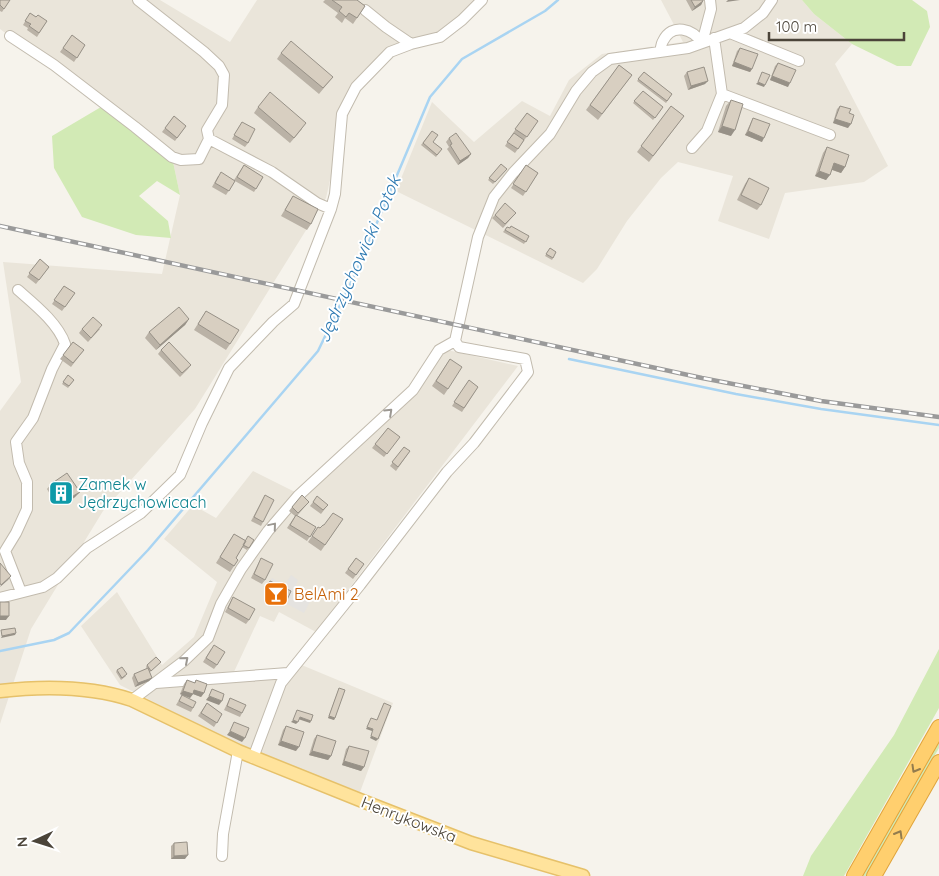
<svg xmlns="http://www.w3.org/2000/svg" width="939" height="876" font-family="Quicksand,sans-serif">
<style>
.residential{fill:#eae5da}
.green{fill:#d2eab5}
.parking{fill:#e5e3e0}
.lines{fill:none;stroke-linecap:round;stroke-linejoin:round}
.stream{stroke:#a9d4f2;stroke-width:2.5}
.minor-casing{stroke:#c2bbae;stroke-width:12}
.major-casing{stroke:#e6c16a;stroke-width:15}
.highway-casing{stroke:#e0a43c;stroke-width:16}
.minor{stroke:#fff;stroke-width:10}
.major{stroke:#ffe39c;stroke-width:12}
.highway{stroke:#ffcf6e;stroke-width:14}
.rail-casing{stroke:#9a9a9a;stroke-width:4.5}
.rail{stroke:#fff;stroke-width:2.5;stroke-dasharray:8;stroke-linecap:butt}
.wall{fill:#bab2a6}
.shaded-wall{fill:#979187}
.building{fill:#d8cfc1;stroke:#979187}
.oneway{stroke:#9c9892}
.oneway2{stroke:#937c4e}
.labels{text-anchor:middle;stroke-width:4;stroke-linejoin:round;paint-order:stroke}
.culture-label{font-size:16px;fill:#0d838f;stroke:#fff;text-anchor:start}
.food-label{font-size:16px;fill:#c56008;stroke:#fff;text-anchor:start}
.street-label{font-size:16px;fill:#4b4439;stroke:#fff}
.water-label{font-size:18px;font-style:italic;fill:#2e7ab2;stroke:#fff}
</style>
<rect width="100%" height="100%" fill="#f6f3ec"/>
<!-- residential -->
<path class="residential" d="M0 0H160L230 42 257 0H478L444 35 394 51 362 81 344 119 326 198 195 409 103 511 31 629 0 724V411L21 382 3 262 162 274 180 195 172 157 0 29Z
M661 0H802L814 14 852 44 835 64 888 166 864 182 785 193 769 239 718 221 733 176 678 162 661 178 627 221 597 269 583 283 396 191 432 102 474 142 522 101 550 116 569 80 602 54 683 42Z
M443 349 518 366 316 632 279 612 274 622 260 616 233 674 287 667 292 661 393 703 360 792 243 747 120 685 81 626 117 592 162 665 194 637 217 582 164 539 193 505 216 518 253 471 301 495 415 393Z"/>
<!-- green -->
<path class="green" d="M802 0H912L927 11 930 27 911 66H897L852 44 814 14Z
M101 107 172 157 180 195 157 181 139 196 168 221 171 238 136 235 82 217 54 168 52 136Z
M939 649V708L844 876H803L811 856 894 735Z
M939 737V748L866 876H860Z"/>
<!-- parking -->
<path class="parking" d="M291 575 298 580 296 585 313 596 304 613 285 603 289 595 268 584 272 578 281 583H286Z"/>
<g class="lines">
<!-- stream -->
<path class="stream" d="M569 359 736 394 821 409 939 425
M0 651 54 640 69 633 148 550 318 351 357 270 430 97 462 59 545 11 558 0"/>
<defs>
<path id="minor" d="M365 10 386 27 411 44
M730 33 799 61
M10 36 54 65 135 127 172 157 181 160 199 159 209 139 207 130 222 105 224 75 219 66 204 52 138 0
M702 43 711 9 710 0
M660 52C661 49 661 44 663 41 672 22 693 29 702 43
M722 94 830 135
M209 139 272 172 317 203 331 209
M692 148 707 131 722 94 714 38
M18 290C34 304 58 323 65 344L52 369 33 418 16 442 19 463 27 482V509L16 533 5 551 21 592
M0 598 43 587 57 578 87 548 141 513 180 475 202 423 229 368 273 322 294 304 331 209 335 194 342 114 356 87 390 52 411 44 440 37 462 20 482 0
M156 683 288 673
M132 700 184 661 208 638 221 604 241 569 268 531 298 496 413 390 439 350 455 341 478 237 494 197 513 173 550 134 576 91 592 72 610 59 688 48 744 28 763 13 772 0
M253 758 281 683 360 585 447 472 474 443 528 372 525 359 459 347 455 341
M222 856 223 834 238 751"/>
<path id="major" d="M0 691C44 686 90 686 132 700L238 751 365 802 471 843 583 876"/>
<path id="highway" d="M854 876 939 727
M874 876 939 762"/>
</defs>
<!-- minor casing -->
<use href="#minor" class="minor-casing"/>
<!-- major casing -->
<use href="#major" class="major-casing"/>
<!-- highway casing -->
<use href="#highway" class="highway-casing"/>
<!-- minor -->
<use href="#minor" class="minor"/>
<!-- major -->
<use href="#major" class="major"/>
<!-- highway -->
<use href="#highway" class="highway"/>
<defs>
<path id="rail" d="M0 226 702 378 821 401 939 417"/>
</defs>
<!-- rail casing -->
<use href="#rail" class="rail-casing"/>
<!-- rail -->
<use href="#rail" class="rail"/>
</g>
<!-- wall -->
<path class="wall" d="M0 0 4 9 2 12 0 11Z
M325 0H357L365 6 353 24 345 18 342 23 335 17 338 13 323 2Z
M686 0H703V1L701 5 692 11Z
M30 13 36 17 47 21 37 37 27 30 28 28 23 25Z
M72 35 85 45 74 62 60 52Z
M740 48 752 69 750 72 732 66 737 51Z
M281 53 333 77 319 94 277 59Z
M778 63 788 87 770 80 775 66Z
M619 65 632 75 598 120 586 110Z
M644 72 672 94 666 103 637 81Z
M687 72 705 84 688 90 684 76Z
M643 91 663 107 653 120 633 103Z
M731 100V136L718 132 726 106Z
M671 106 684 116 649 162 637 152Z
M840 106 849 113 848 128 833 123 837 109Z
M258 107 302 129 290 143 254 113Z
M527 113 538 121 515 153 505 146 513 133Z
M174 116 186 126 175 141 162 132Z
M753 118 762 142 745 135 751 122Z
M242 122 248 143 245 147 232 139Z
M432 131 433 142 442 149 436 157 421 145Z
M449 138 471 154 468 158 458 165 447 149 449 147 446 142Z
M827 147 845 167 841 173 832 170 826 180 815 176 823 153Z
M501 164 507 169 493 184 488 180Z
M244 165 263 177 254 192 235 181 226 195 212 187 218 176 234 180Z
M526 165 538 173 523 196 511 188Z
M749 178 761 205 757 210 737 200 745 184Z
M293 196 311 224 307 230 281 216Z
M516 213 503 228 492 218 495 215Z
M507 227 529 236 524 244 503 232Z
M550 248 556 252 552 260 545 256Z
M40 259 49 267 36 284 27 277Z
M64 286 75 293 62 311 52 304Z
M206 311 230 344 226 350 194 330Z
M189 319 185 325 156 350 145 338 149 332Z
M82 329H100L88 342 79 333Z
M73 342 84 350 71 367 60 359Z
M161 350 191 365 188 369 180 377 158 354Z
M450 359 448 389 444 395 432 386Z
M68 375 74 380 68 388 62 384Z
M469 380 478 387 462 412 452 406Z
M388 428 400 437 384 457 372 448Z
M404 447 410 451 396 471 390 466Z
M51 484 75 497 64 505 60 500 55 503 47 489Z
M265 495 263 522 261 526 251 521Z
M309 502 297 516 316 527 307 541 287 528 295 516 289 511 292 507Z
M313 502 328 505 321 514 310 506Z
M343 519 321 551 308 542 318 527 320 528 324 525Z
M234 534 245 540H254L247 550 242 547 236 558 234 566 230 572 216 563Z
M261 558 265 580 262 584 251 578Z
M356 558 364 564 353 579 345 573Z
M270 581 287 600 284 604 264 593Z
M233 597 249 620 246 624 225 612Z
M211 649 217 665 214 669 203 662Z
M161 662 150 672 149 681 135 687 132 678 134 674 147 669 146 667 147 665Z
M117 670 126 676 121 680 116 672Z
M187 680 194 683 196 680 204 693 201 697 193 694 190 698 185 696 193 708 191 712 176 705 182 695 180 694 184 684Z
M339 688 335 718 334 720 328 718Z
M230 698 242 713 240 717 224 710Z
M207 703 222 714 214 727 198 716Z
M286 726 296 751 278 745 283 730Z
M317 735 331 756 328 760 309 755 314 739Z
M349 746 364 767 361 771 342 765 346 749Z
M174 843 185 859H171V846Z"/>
<!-- shaded-wall -->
<path class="shaded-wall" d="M728 0H740L726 2Z
M703 1 701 5 692 11 695 7Z
M734 62 752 69 750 72 732 66Z
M772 76 790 83 788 87 770 80Z
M708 81 705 84 688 90 691 86Z
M758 82 765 85 764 87 756 84Z
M835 119 851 124 848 128 833 123Z
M722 126 735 130 731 136 718 132Z
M748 131 764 138 762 142 745 135Z
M471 154 468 158 458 165 460 161Z
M834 163 845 167 841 173 830 169Z
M819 171 830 175 826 180 815 176Z
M189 319 185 325 156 350 160 345Z
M80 492 75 497 64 505 68 499Z
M64 494 60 500 55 503 59 498Z
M11 576 8 580 0 587 1 585Z
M0 616H9L6 620H0Z
M16 633 15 635 1 638 2 636Z
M152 678 149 681 135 687 138 683Z
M194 690 204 693 201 697 193 694 190 698 180 694 183 691Z
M209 696 222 701 219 705 206 700Z
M329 716 335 718 334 720 328 718Z
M300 717 311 721 310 723 298 719Z
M293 720 298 722 296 724 291 722Z
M367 727 373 729 372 731 366 729Z
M230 731 245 738 242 742 227 735Z
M371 736 378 739 376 741 370 738Z
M281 741 299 747 296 751 278 745Z
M312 751 331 756 328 760 309 755Z
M344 761 364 767 361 771 342 765Z
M188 855 185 859H171L174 856Z"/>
<!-- building -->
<path class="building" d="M0 0H10L4 9 0 5Z
M332 0H357L365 6 357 18 349 13 346 17 339 11 342 7Z
M691 0H703V1L695 7Z
M30 13 36 17 38 15 47 21 39 33 29 26 31 24 25 21Z
M72 35 85 45 77 58 63 48Z
M291 41 333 77 323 88 281 53Z
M740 48 758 54 752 69 734 62Z
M778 63 796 70 790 83 772 76Z
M619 65 632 75 602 114 590 105Z
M704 67 708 81 691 86 687 72Z
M644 72 672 94 667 101 638 79Z
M762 72 770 75 765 85 758 82Z
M643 91 663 107 655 118 634 101Z
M270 92 306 123 294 138 258 107Z
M731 100 743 104 735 130 722 126Z
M671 106 684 116 653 156 641 146Z
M840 106 851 109 849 113 854 115 851 124 835 119Z
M527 113 538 121 527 137 515 129Z
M174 116 186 126 177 138 165 128Z
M753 118 770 124 764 138 748 131Z
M242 122 255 129 248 143 234 135Z
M432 131 438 135 433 142 442 149 437 155 423 143Z
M456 133 471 154 460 161 450 145 452 144 449 138Z
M514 133 524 140 518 149 507 142Z
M827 147 849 155 845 167 834 163 830 175 819 171Z
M501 164 507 169 495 182 489 178Z
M244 165 263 177 256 189 237 177Z
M526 165 538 173 526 192 513 184Z
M221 172 235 181 229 191 215 183Z
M749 178 769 188 761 205 741 195Z
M293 196 318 209 311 224 285 210Z
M505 203 516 213 505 224 495 215Z
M511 226 529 236 526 242 505 230 507 227 510 228Z
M550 248 556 252 553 258 546 254Z
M40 259 49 267 39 280 29 273Z
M64 286 75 293 65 307 54 300Z
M179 307 189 319 160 345 149 332Z
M206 311 239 330 230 344 198 324Z
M93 317 102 325 91 338 82 329Z
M73 342 84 350 73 363 63 355Z
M169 342 191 365 182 373 161 350Z
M450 359 462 367 448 389 436 381Z
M68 375 74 380 69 386 63 382Z
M469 380 478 387 464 408 454 402Z
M388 428 400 437 387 454 375 444Z
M404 447 410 451 398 467 392 462Z
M67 473 80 492 68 499 64 494 59 498 51 484Z
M265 495 274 500 263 522 254 517Z
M302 495 309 502 298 513 292 507Z
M317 496 328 505 323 510 313 502Z
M333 513 343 519 325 545 312 536 318 527 320 528 323 525H324Z
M296 515 316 527 310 537 290 525Z
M234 534 246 541 236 558 238 560 234 566 220 557Z
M248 536 254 540 249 548 243 545Z
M261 558 273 564 265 580 254 574Z
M356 558 364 564 356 575 348 569Z
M0 563 11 576 1 585 0 583Z
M270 581 291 591 287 600 266 589Z
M233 597 255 609 249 620 228 608Z
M0 602H9V616H0Z
M15 628 16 633 2 636 1 630Z
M214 645 225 652 217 665 206 658Z
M156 657 161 662 151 671 147 665Z
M122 667 127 674 122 678 117 670Z
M148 668 152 678 138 683 134 674Z
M187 680 195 683 196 680 207 684 204 693 194 690 193 694 183 691Z
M339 688 345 690 335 718 329 716Z
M212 689 224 694 222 701 209 696Z
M182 695 196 702 193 708 179 701Z
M230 698 246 705 242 713 227 706Z
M207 703 222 714 217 723 201 713Z
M384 703 391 706 378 739 371 736 373 729 367 727 371 718 377 720Z
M297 710 313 715 311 721 300 717 298 722 293 720Z
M234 722 249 728 245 738 230 731Z
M286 726 304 732 299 747 281 741Z
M317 735 336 741 331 756 312 751Z
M349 746 369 751 364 767 344 761Z
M187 842 188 855 174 856V843Z"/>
<!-- one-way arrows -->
<defs><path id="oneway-chevron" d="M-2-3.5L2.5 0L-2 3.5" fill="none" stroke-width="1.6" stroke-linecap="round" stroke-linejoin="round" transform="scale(1.25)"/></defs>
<g class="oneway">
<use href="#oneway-chevron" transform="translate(389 412) rotate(-43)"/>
<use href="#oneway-chevron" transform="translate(273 526) rotate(-50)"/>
<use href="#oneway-chevron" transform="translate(185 660) rotate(-41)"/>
</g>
<g class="oneway2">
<use href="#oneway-chevron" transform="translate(915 769) rotate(120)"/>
<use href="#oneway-chevron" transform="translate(899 834) rotate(-60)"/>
</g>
<!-- icons -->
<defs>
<symbol id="building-square" viewBox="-11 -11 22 22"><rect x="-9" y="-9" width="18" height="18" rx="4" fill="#0f9aa8" stroke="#fff"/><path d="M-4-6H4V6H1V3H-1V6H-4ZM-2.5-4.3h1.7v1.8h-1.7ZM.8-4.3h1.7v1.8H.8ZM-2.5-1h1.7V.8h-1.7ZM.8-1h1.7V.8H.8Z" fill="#fff"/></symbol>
<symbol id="bar-square" viewBox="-11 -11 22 22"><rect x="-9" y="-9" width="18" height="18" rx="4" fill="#e8710a" stroke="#fff"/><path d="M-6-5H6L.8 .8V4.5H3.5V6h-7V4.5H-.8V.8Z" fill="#fff"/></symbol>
</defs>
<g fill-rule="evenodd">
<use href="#building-square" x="47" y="479" width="28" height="28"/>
<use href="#bar-square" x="262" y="580" width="28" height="28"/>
</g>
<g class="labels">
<!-- culture labels -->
<g class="culture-label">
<text x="78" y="490">Zamek w<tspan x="78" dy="18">Jędrzychowicach</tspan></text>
</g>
<!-- food labels -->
<g class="food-label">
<text x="294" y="600">BelAmi 2</text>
</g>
<!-- street labels -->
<g class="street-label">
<text transform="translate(409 819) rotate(21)" y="6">Henrykowska</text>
</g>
<!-- water labels -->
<g class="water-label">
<text transform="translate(359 259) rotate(-66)" y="6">Jędrzychowicki Potok</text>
</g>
</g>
<!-- north arrow -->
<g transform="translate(35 841) rotate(266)" stroke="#ffffff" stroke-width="4" paint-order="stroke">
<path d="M0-4L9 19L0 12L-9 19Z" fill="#4b4439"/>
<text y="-8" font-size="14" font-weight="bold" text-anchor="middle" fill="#4b4439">N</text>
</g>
<!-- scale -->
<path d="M769 32v8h135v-8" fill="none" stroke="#4b4439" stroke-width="2.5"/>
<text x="776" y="32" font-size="15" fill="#4b4439" stroke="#ffffff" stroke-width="4" paint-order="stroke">100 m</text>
</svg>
